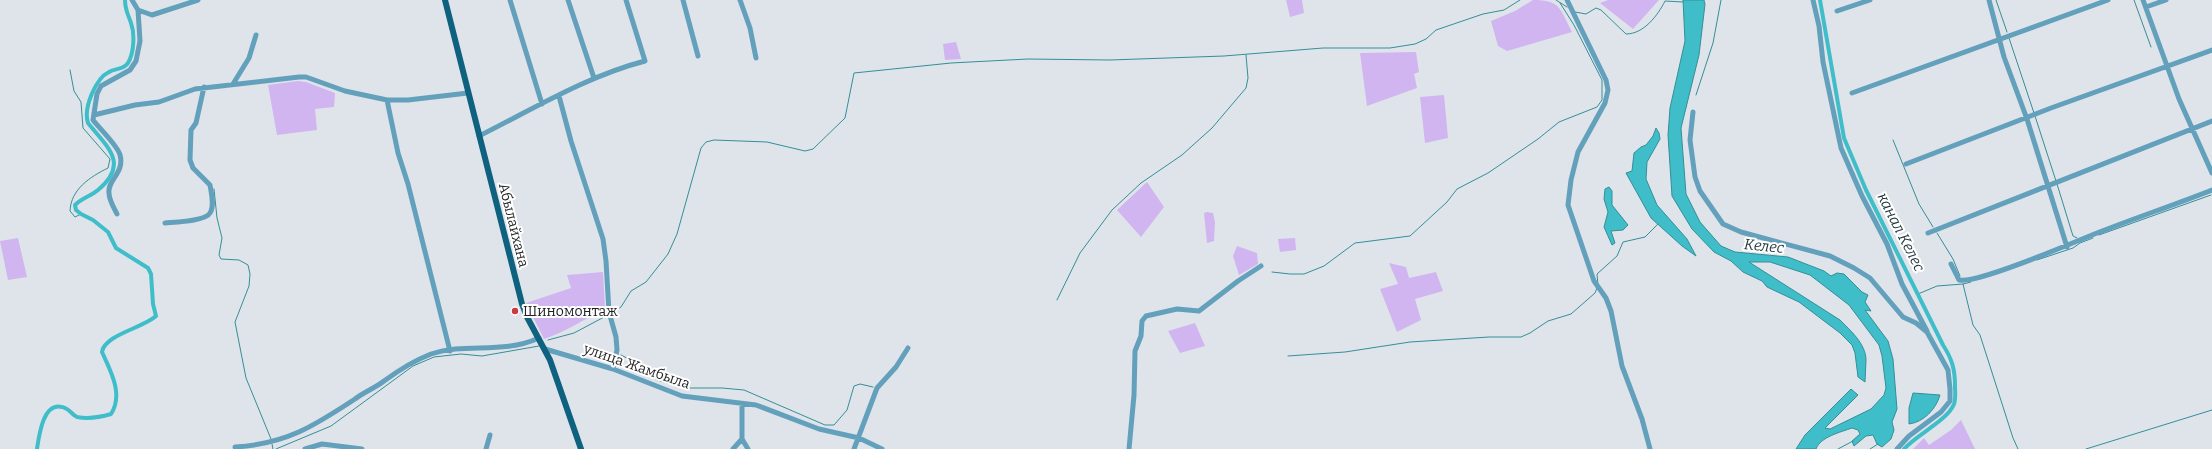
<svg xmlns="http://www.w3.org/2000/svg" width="2212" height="449" font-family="Bitter,serif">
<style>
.green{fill:#d1b5f0}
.water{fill:#3fbec9;stroke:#358e97}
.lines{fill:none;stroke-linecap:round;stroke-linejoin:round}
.stream{stroke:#358e97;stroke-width:1}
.canal{stroke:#3fbec9;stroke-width:4}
.minor{stroke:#63a0bc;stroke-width:5}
.major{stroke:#0e617f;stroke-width:6}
.poi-dot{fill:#ca3b41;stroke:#fff;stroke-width:1.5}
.labels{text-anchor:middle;stroke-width:4;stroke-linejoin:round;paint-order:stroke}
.street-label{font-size:14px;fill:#1e1f21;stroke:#fff}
.poi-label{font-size:14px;fill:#1e1f21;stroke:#fff;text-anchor:start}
.water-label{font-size:15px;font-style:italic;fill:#1f3537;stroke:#fff}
</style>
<rect width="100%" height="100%" fill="#dfe4ea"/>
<!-- green -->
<path class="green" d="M1286 0H1302L1304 13 1290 17Z
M1533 0C1561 0 1560 9 1572 32L1507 51 1498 46 1491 21 1515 11Z
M1608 0H1659L1633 29 1600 3Z
M956 42 961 59 945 60 943 44Z
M1416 52 1419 72 1414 74 1417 88 1367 106 1360 53Z
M298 81 306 82 335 93 334 107 315 109 317 130 277 135 268 85Z
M1444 95 1448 138 1425 143 1420 97Z
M1147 182 1164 207 1141 237 1117 210Z
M1207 212 1213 213 1215 222 1214 241 1207 243 1204 213Z
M18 238 27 277 8 280 0 241Z
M1295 238 1296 250 1280 252 1278 239Z
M1237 246 1257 253 1258 264 1239 275 1233 256Z
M1389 263 1406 267 1409 278 1436 272 1443 291 1415 299 1421 320 1397 332 1380 289 1398 284Z
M603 272 605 309C584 319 566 332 544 339L526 303 571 288 567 275Z
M1195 323 1205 346 1180 353 1168 331Z
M1961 420 1975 449H1913L1924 438 1929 445 1951 430Z"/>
<!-- water -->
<path class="water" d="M1683 0H1704L1705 4 1699 55 1681 128 1686 194 1700 222 1721 246 1735 252 1788 257 1824 271 1831 276 1837 273 1844 274 1862 292 1868 295 1865 302 1871 311 1865 310 1888 341 1893 359 1897 409 1892 422 1894 430 1891 439 1882 447 1877 444 1873 435 1866 436 1854 446 1852 441 1860 434 1858 430 1852 428C1841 432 1820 437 1816 449H1796L1805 435 1851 389 1858 395 1825 428 1830 429 1871 409 1884 395 1886 388 1882 356 1879 345 1849 305 1810 275 1770 262H1749L1840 320C1850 330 1866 344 1866 360 1866 367 1865 375 1865 382L1858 377 1855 353 1852 345 1840 333 1799 302 1767 287 1762 281 1743 272 1731 261 1714 252 1692 229 1672 196 1668 135 1670 108 1685 41Z
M1656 128 1659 133 1660 139 1647 162 1646 179 1657 205 1687 239 1696 256 1682 246 1651 218 1626 173 1632 171 1634 153 1641 147 1646 145 1653 136Z
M1609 187 1612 191V205L1628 225 1623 230 1611 231 1615 243 1612 245 1604 227 1608 212 1604 199 1605 189Z
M1913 393 1940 395C1936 409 1924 422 1909 424V408Z"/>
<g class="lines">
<!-- stream -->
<path class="stream" d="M1556 0 1567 7
M1996 0 2007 32
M2134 0 2151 47
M1575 12 1586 14 1596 8 1601 10 1626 34C1644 34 1658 15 1665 1L1683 2
M2009 38 2034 113
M70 70 74 91 81 102 83 128 110 159 108 168C90 177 71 189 70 211L75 217 81 214
M1696 95 1713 43 1721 0
M2035 116 2056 181
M1893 140 1919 204 1933 227
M2057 184 2073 236 2077 238
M214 189 217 218 222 238 219 255 221 259 239 260 248 265 250 274 249 286 235 322 246 378 271 439
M1937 233 1953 259 1960 276
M2099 235 2211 195
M2037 260 2073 248 2080 243 2093 238
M1272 272 1290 274H1304L1324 266 1355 243 1410 236 1447 202 1457 189 1488 173 1538 139 1559 122 1597 107 1602 100V80L1574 25 1560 3
M1963 284 1973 325 1980 335 2013 438 2018 449
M1598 285 1597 274 1617 256 1623 242 1645 237 1658 224
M1918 294 1937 286 1963 284 1971 282
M1057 300 1080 253 1112 210 1141 183 1182 155 1212 128 1246 88 1248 78 1246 55
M612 313 621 307 631 291 646 282 668 254 677 234 701 148 706 142 714 140 767 142 805 151 813 149 845 118 854 73 951 63 1028 59 1110 60 1224 56 1323 48H1390L1415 44 1426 39 1436 30 1483 14 1504 10 1520 0
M548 340 574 333 608 315
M621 355 640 365 657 380 686 388H722L744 390 825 425H834L847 410 854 386 860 384 873 387
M1288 356 1345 352 1410 342 1489 337H1521L1530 333 1548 321 1571 314 1595 293 1597 288
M272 444 273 449
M276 449 331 426 413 366 434 357 461 354 482 356 539 346
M1838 449 1853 441
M1870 449 1878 444
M2086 449 2212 410"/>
<!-- canal -->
<path class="canal" d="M1820 0 1844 138 1866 190 1943 345C1952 359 1955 369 1955 386 1955 391 1956 399 1954 404 1948 420 1916 435 1904 449
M37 449C39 436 43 402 62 407 69 408 72 415 77 417 88 419 101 417 111 414 124 394 110 370 102 352 104 335 143 328 156 316L153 304 151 274 148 268 116 248 108 232 93 220 81 214 76 210 75 205C82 198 91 196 98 190 130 163 107 147 88 123 83 108 96 78 109 72 115 68 124 70 128 63 134 53 135 34 131 23 128 14 125 10 125 0"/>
<!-- minor -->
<path class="minor" d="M510 0 542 104
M568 0 594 78
M683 0 698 56
M740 0 750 28 756 58
M1567 0 1606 80 1608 90 1605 103 1578 152 1571 180 1568 205 1594 281 1606 298 1611 311 1622 366 1642 419 1650 449
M1813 0 1819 26 1823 62 1841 148 1862 196 1887 244 1902 284 1927 331
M1989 0 2004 57 2027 119 2067 247
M2143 0 2179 99 2212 173
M2146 7 2166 0
M138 10 152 15 198 0
M1837 11 1870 0
M233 84 249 58 256 35
M1852 93 2108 0
M559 96 571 141 603 239 606 261 609 312 616 337 617 350 613 369
M387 100 398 153 408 184 450 351
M1693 112 1690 140 1695 177 1700 191 1723 224 1741 232 1830 256 1854 268 1870 278 1903 317 1916 323 1927 332 1948 370 1950 389V401L1941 412 1909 436 1897 449
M94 115 135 105 159 102 195 89 299 77H306L345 91 387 100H408L468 93
M479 136C533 109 587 76 645 61L626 0
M1906 164 2051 108 2212 50
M117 214C114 208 109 200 109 193 107 180 125 173 120 155 118 146 100 129 93 120L97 94 101 86 130 70 136 61 140 41 138 10 132 0
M165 223C175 222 206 221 210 213 215 205 211 192 210 185L193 168 190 160 191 130 196 123 204 87
M1928 233 2212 121
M1951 264 1959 280C1978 284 2074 242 2097 233 2135 218 2174 205 2212 190
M545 349 613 369 682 396 756 405 819 429 859 438 882 449
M742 404V439L748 449
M235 447C286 444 314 426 355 399 364 392 375 388 384 381 399 370 413 361 431 354 467 342 501 355 539 338
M305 449 322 444 362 449
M486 449 490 435
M733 449 742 439
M854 449 877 388 896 367 908 348
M1129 449 1134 395 1135 351 1141 336 1142 321 1146 316 1177 309 1199 311 1238 281 1261 266"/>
<!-- major -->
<path class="major" d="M445 0 522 304 527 317 550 360 581 449"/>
</g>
<!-- markers -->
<circle class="poi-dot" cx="515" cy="311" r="4"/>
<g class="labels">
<!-- street labels -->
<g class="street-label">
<text transform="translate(514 225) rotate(76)" y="5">Абылайхана</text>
<text transform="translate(637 366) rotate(19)" y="5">улица Жамбыла</text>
</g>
<!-- poi labels -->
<g class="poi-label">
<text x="523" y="316">Шиномонтаж</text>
</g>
<!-- water labels -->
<g class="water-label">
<text transform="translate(1901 232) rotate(63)" y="5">канал Келес</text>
<text transform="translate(1764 246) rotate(6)" y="5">Келес</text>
</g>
</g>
</svg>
